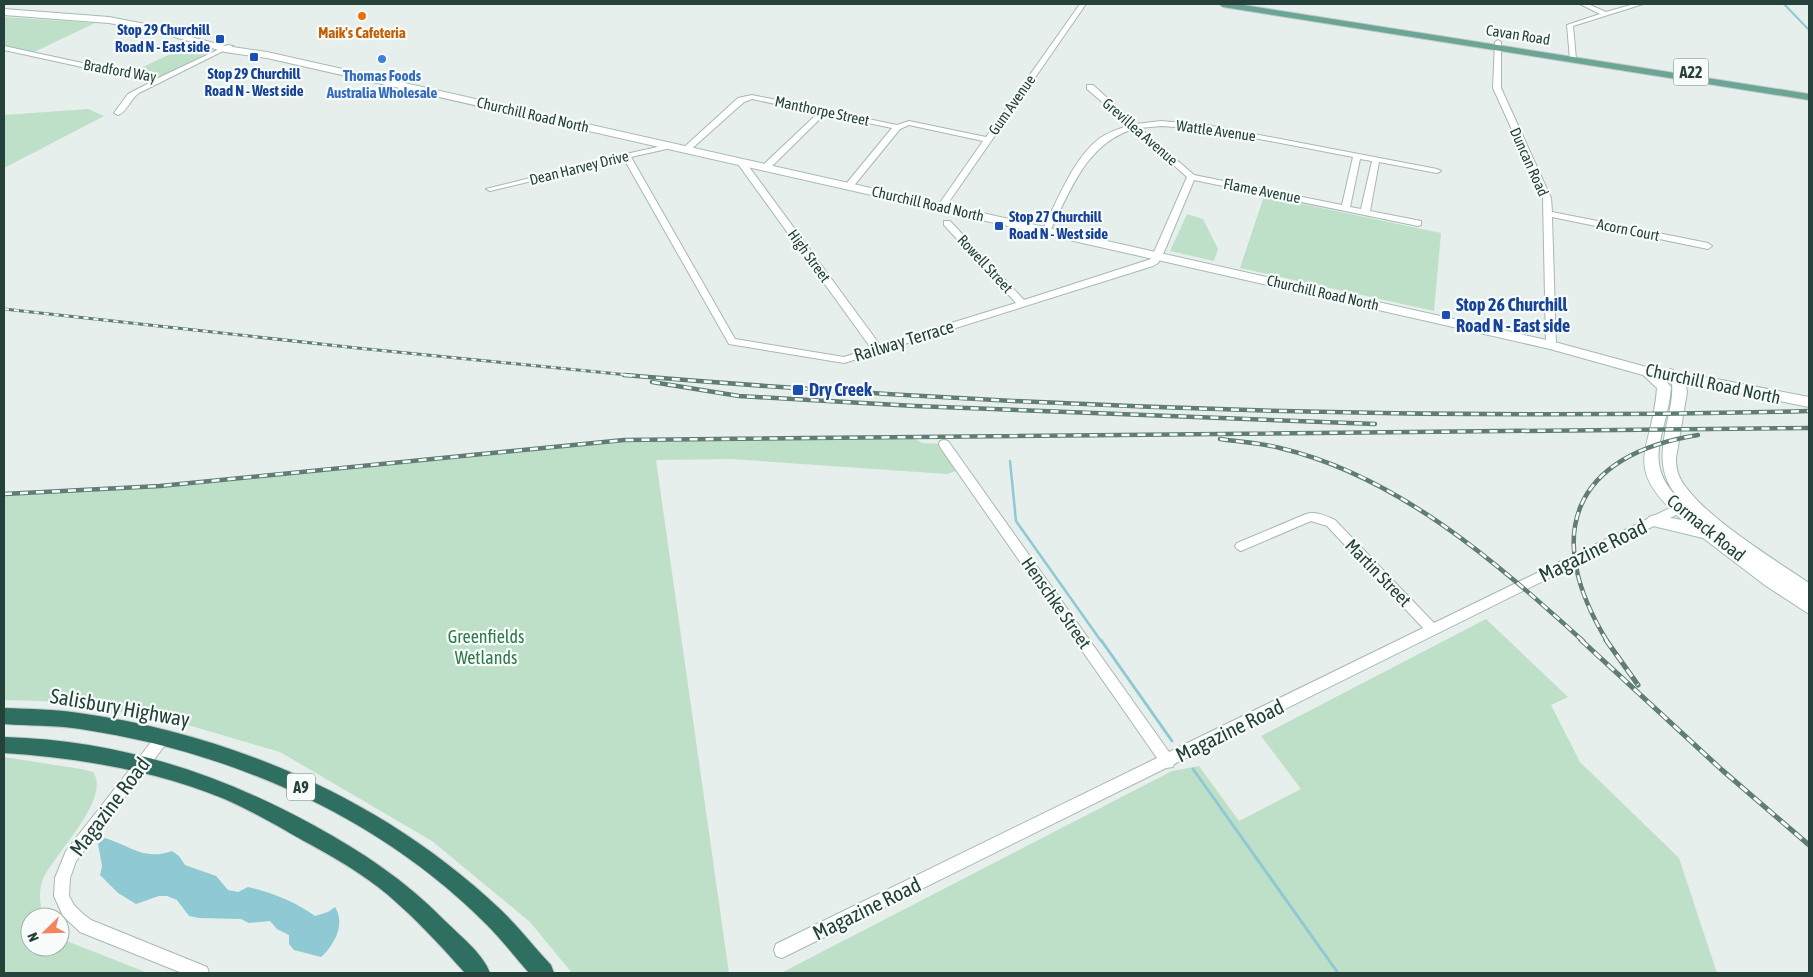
<svg xmlns="http://www.w3.org/2000/svg" width="1813" height="977" font-family="'Asap Condensed',sans-serif">
<style>
.green{fill:#bfe0c8}
.water{fill:#8ec9d4}
.lines{fill:none;stroke-linecap:round;stroke-linejoin:round}
.stream-far2{stroke:#8ec9d4;stroke-width:2}
.stream-far1{stroke:#8ec9d4;stroke-width:2.5}
.stream{stroke:#8ec9d4;stroke-width:3}
.street-casing{stroke:#a8b8b2;stroke-width:2}
.secondary-casing{stroke:#a4bbb3;stroke-width:2}
.primary-casing{stroke:#c2cac8;stroke-width:2}
.highway-casing{stroke:#c2cac8;stroke-width:2}
.street{fill:#fff;fill-rule:evenodd}
.secondary{fill:#fff;fill-rule:evenodd}
.primary{fill:#6aa596;fill-rule:evenodd}
.highway{fill:#2f6f62;fill-rule:evenodd}
.rail-far2-casing{stroke:#5f7d75;stroke-width:3}
.rail-far1-casing{stroke:#5f7d75;stroke-width:4.5}
.rail-casing{stroke:#5f7d75;stroke-width:5}
.rail-far2{stroke:#f7fbf9;stroke-width:2;stroke-dasharray:5;stroke-linecap:butt}
.rail-far1{stroke:#f7fbf9;stroke-width:2.5;stroke-dasharray:8;stroke-linecap:butt}
.rail{stroke:#f7fbf9;stroke-width:3;stroke-dasharray:9;stroke-linecap:butt}
.food-dot{fill:#e8710a;stroke:#f7fbf9;stroke-width:2}
.transit-dot{fill:#1a4fb4;stroke:#f7fbf9;stroke-width:2}
.shop-dot{fill:#3f7fe0;stroke:#f7fbf9;stroke-width:2}
.labels{text-anchor:middle;stroke-width:4.5;stroke-linejoin:round;paint-order:stroke}
.far-transit-label{font-size:15px;font-weight:bold;fill:#164399;stroke:#f7fbf9;text-anchor:end}
.far-food-label{font-size:15px;font-weight:bold;fill:#c56008;stroke:#f7fbf9}
.far-street-label{font-size:15px;fill:#24423a;stroke:#f7fbf9}
.far-shop-label{font-size:15px;font-weight:bold;fill:#366cbe;stroke:#f7fbf9}
.shield{fill:#f7fbf9;stroke:#637a73;stroke-width:1}
.shield-label{font-size:16px;font-weight:bold;fill:#24423a}
.transit-label{font-size:18px;font-weight:bold;fill:#164399;stroke:#f7fbf9;text-anchor:start}
.street-label{font-size:18px;fill:#24423a;stroke:#f7fbf9}
.park-label{font-size:18px;fill:#2d7a4b;stroke:#f7fbf9}
.near-street-label{font-size:21px;fill:#24423a;stroke:#f7fbf9}
</style>
<rect width="100%" height="100%" fill="#e6efeb"/>
<!-- green -->
<path class="green" d="M4 17 95 23 32 53 4 48Z
M194 43 210 47 213 50 165 77 151 78 130 73Z
M88 109 104 116 4 168V115Z
M1264 196 1441 233 1434 311 1240 268Z
M1187 214 1203 219 1218 249 1214 261 1170 251Z
M909 435 922 443 944 444 962 469 947 474 731 459 656 460 729 973H572L530 922 432 841 280 752 164 718 42 701 4 700V493C187 493 371 460 553 445 671 435 791 436 909 435Z
M1486 619 1568 697 1551 705 1580 762 1679 858 1717 973H781L1172 771 1199 766 1239 821 1301 789 1261 736Z
M4 757 81 769 93 772C112 798 55 853 43 879 38 891 40 905 43 917H30V947H60V937L64 940 148 973H4Z"/>
<!-- water -->
<path class="water" d="M105 838C131 846 144 861 172 851L179 856 185 865 216 876 228 890 238 892 248 887C273 893 294 901 315 916L328 912 335 907C346 924 334 946 321 957L294 950 289 944V935L277 929 270 921 249 923 241 919 199 918 189 916 177 900 167 896H159L136 904 118 893 100 875 102 866 98 844Z"/>
<g class="lines">
<!-- stream-far2 -->
<path class="stream-far2" d="M1784 4 1809 30"/>
<!-- stream-far1 -->
<path class="stream-far1" d="M1010 461 1016 521 1101 641"/>
<!-- stream -->
<path class="stream" d="M1101 640 1172 741
M1193 769 1338 973"/>
<defs>
<path id="street" d="M1080 4H1086L944 209H938L937 207 983 141 909 125 900 129 852 188H846V184L892 128 825 114 768 170H762V166L818 113 752 99 744 102 688 152 681 150 738 98 752 95 897 125 909 121 986 137Z
M1580 4H1588L1606 12 1634 4H1643L1573 26 1576 59 1573 61 1570 59 1567 25 1600 14Z
M1498 40 1501 42V88L1551 198 1552 212 1708 243 1712 246 1708 249 1552 217 1556 345 1551 348 1546 345 1543 198 1493 88 1495 42Z
M228 45 233 46 139 93C130 99 128 111 118 115L114 113 128 94 151 82 4 50V46L156 79Z
M1087 85H1093L1136 124 1161 121 1207 125 1437 169 1441 171 1437 173 1379 162 1370 211 1421 221V225L1418 226 1194 180 1164 252 1158 263 1153 266 844 363 729 344 624 159 490 191 486 189 626 154 671 144V148L631 157 735 339 844 357 871 348 738 164V160H744L880 345 1016 303 944 225V221H950L1024 300 1151 259 1187 177 1133 129C1085 145 1071 190 1050 231L1046 234 1042 231C1057 202 1073 158 1100 138 1109 132 1119 129 1129 125L1087 89ZM1161 126 1207 129 1353 157 1342 205 1194 175 1140 128ZM1360 159 1372 161 1361 209 1350 207Z
M944 440 948 441 1169 752 1423 628 1327 526 1311 521 1241 551 1237 549 1235 546 1237 543 1306 514C1316 511 1326 516 1335 520L1434 623 1674 506H1682L1684 509 1682 512 1174 764 1173 767 1166 768 782 958 776 956 774 950 776 944 1157 758 940 447 939 444 940 441Z
M164 730 169 732 171 736 169 740 76 861 70 878 69 896 74 905 82 913 91 920 207 967 209 973H182L80 932 63 916 54 896 55 878 66 851 159 732Z"/>
<path id="secondary" d="M4 9 109 17 171 29 175 33 226 46 267 52 1551 341 1665 372 1671 369 1682 376 1711 378 1809 397V407L1711 387 1686 385 1687 392 1676 458C1676 466 1677 473 1681 480 1702 516 1774 559 1809 583V614L1766 586 1703 538 1649 525 1646 521 1649 517 1654 515 1682 520C1620 464 1652 455 1657 388L1643 375 1550 349 267 58 225 52 158 32 109 23 4 15ZM1666 381 1672 383C1673 394 1671 403 1669 414 1661 451 1655 476 1685 505 1638 463 1667 438 1671 387Z"/>
<path id="primary" d="M1219 4H1237L1809 94V100L1223 7Z"/>
<path id="highway" d="M4 708C29 709 55 709 79 713 235 735 386 801 500 909 518 926 534 947 551 965L554 973H529C515 957 502 940 487 925 379 816 229 751 80 729 55 725 29 726 4 724Z
M4 737C116 740 217 772 315 826 362 852 405 880 443 919 458 934 483 953 490 973H465C441 946 416 919 388 895 362 873 332 856 302 840 276 825 250 810 222 798 153 770 78 758 4 753Z"/>
</defs>
<!-- street casing -->
<use href="#street" class="street-casing"/>
<!-- secondary casing -->
<use href="#secondary" class="secondary-casing"/>
<!-- primary casing -->
<use href="#primary" class="primary-casing"/>
<!-- highway casing -->
<use href="#highway" class="highway-casing"/>
<!-- street -->
<use href="#street" class="street"/>
<!-- secondary -->
<use href="#secondary" class="secondary"/>
<!-- primary -->
<use href="#primary" class="primary"/>
<!-- highway -->
<use href="#highway" class="highway"/>
<defs>
<path id="rail-far2" d="M4 309 357 348 638 376"/>
<path id="rail-far1" d="M624 375C1018 408 1413 421 1809 411
M652 382 739 396 915 406 1375 424
M1220 439C1240 442 1261 443 1280 448 1398 476 1496 562 1583 641
M4 494 160 486 624 440 1809 428
M1607 641C1542 535 1572 455 1698 435"/>
<path id="rail" d="M1581 640 1722 770 1809 845
M1606 640 1638 685"/>
</defs>
<!-- rail-far2 casing -->
<use href="#rail-far2" class="rail-far2-casing"/>
<!-- rail-far1 casing -->
<use href="#rail-far1" class="rail-far1-casing"/>
<!-- rail casing -->
<use href="#rail" class="rail-casing"/>
<!-- rail-far2 -->
<use href="#rail-far2" class="rail-far2"/>
<!-- rail-far1 -->
<use href="#rail-far1" class="rail-far1"/>
<!-- rail -->
<use href="#rail" class="rail"/>
</g>
<!-- markers -->
<circle class="food-dot" cx="362" cy="16" r="5"/>
<g class="transit-dot">
<rect x="215" y="34" width="10" height="10" rx="2.5"/>
<rect x="249" y="52" width="10" height="10" rx="2.5"/>
<rect x="994" y="221" width="10" height="10" rx="2.5"/>
<rect x="1441" y="310" width="10" height="10" rx="2.5"/>
<rect x="792" y="384" width="12" height="12" rx="2.5"/>
</g>
<circle class="shop-dot" cx="382" cy="59" r="5"/>
<g class="labels">
<!-- far-transit labels -->
<g class="far-transit-label">
<text x="210" y="35">Stop 29 Churchill<tspan x="210" dy="17">Road N - East side</tspan></text>
<text x="254" y="79" text-anchor="middle">Stop 29 Churchill<tspan x="254" dy="17">Road N - West side</tspan></text>
<text x="1009" y="222" text-anchor="start">Stop 27 Churchill<tspan x="1009" dy="17">Road N - West side</tspan></text>
</g>
<!-- far-food labels -->
<g class="far-food-label">
<text x="362" y="38">Maik's Cafeteria</text>
</g>
<!-- far-street labels -->
<g class="far-street-label">
<text transform="translate(1518 35) rotate(9)" y="5">Cavan Road</text>
<text transform="translate(120 71) rotate(10)" y="5">Bradford Way</text>
<text transform="translate(1012 105) rotate(-55)" y="5">Gum Avenue</text>
<text transform="translate(822 111) rotate(12)" y="5">Manthorpe Street</text>
<text transform="translate(533 115) rotate(13)" y="5">Churchill Road North</text>
<text transform="translate(1216 131) rotate(8)" y="5">Wattle Avenue</text>
<text transform="translate(1140 132) rotate(41)" y="5">Grevillea Avenue</text>
<text transform="translate(1529 162) rotate(66)" y="5">Duncan Road</text>
<text transform="translate(579 168) rotate(-14)" y="5">Dean Harvey Drive</text>
<text transform="translate(1262 191) rotate(11)" y="5">Flame Avenue</text>
<text transform="translate(928 204) rotate(13)" y="5">Churchill Road North</text>
<text transform="translate(1628 230) rotate(11)" y="5">Acorn Court</text>
<text transform="translate(809 256) rotate(54)" y="5">High Street</text>
<text transform="translate(985 264) rotate(47)" y="5">Rowell Street</text>
<text transform="translate(1323 293) rotate(13)" y="5">Churchill Road North</text>
</g>
<!-- far-shop labels -->
<g class="far-shop-label">
<text x="382" y="81">Thomas Foods<tspan x="382" dy="17">Australia Wholesale</tspan></text>
</g>
<!-- shield labels -->
<g class="shield">
<rect x="1673.5" y="58.5" width="35" height="27" rx="4"/>
<rect x="287" y="773.5" width="28" height="27" rx="4"/>
</g>
<g class="shield-label">
<text x="1691" y="78">A22</text>
<text x="301" y="793">A9</text>
</g>
<!-- transit labels -->
<g class="transit-label">
<text x="1456" y="311">Stop 26 Churchill<tspan x="1456" dy="21">Road N - East side</tspan></text>
<text x="809" y="396">Dry Creek</text>
</g>
<!-- street labels -->
<g class="street-label">
<text transform="translate(904 341) rotate(-17)" y="6">Railway Terrace</text>
<text transform="translate(1713 384) rotate(12)" y="6">Churchill Road North</text>
<text transform="translate(1706 528) rotate(39)" y="6">Cormack Road</text>
<text transform="translate(1378 573) rotate(46)" y="6">Martin Street</text>
<text transform="translate(1056 603) rotate(55)" y="6">Henschke Street</text>
</g>
<!-- park labels -->
<g class="park-label">
<text x="486" y="643">Greenfields<tspan x="486" dy="21">Wetlands</tspan></text>
</g>
<!-- near-street labels -->
<g class="near-street-label">
<text transform="translate(1593 551) rotate(-26)" y="7">Magazine Road</text>
<text transform="translate(120 708) rotate(10)" y="7">Salisbury Highway</text>
<text transform="translate(1230 731) rotate(-26)" y="7">Magazine Road</text>
<text transform="translate(110 807) rotate(-53)" y="7">Magazine Road</text>
<text transform="translate(867 909) rotate(-26)" y="7">Magazine Road</text>
</g>
</g>
<!-- border -->
<rect width="1813" height="977" fill="none" stroke="#24423a" stroke-width="10"/>
<!-- north arrow -->
<g transform="translate(45 932) rotate(247)"><circle r="24" fill="#f7fbf9" stroke="#a3b1ad"/>
<path d="M0-4L9 19L0 12L-9 19Z" fill="#f4845f"/>
<text y="-8" font-size="14" font-weight="bold" text-anchor="middle" fill="#24423a">N</text>
</g>
</svg>
